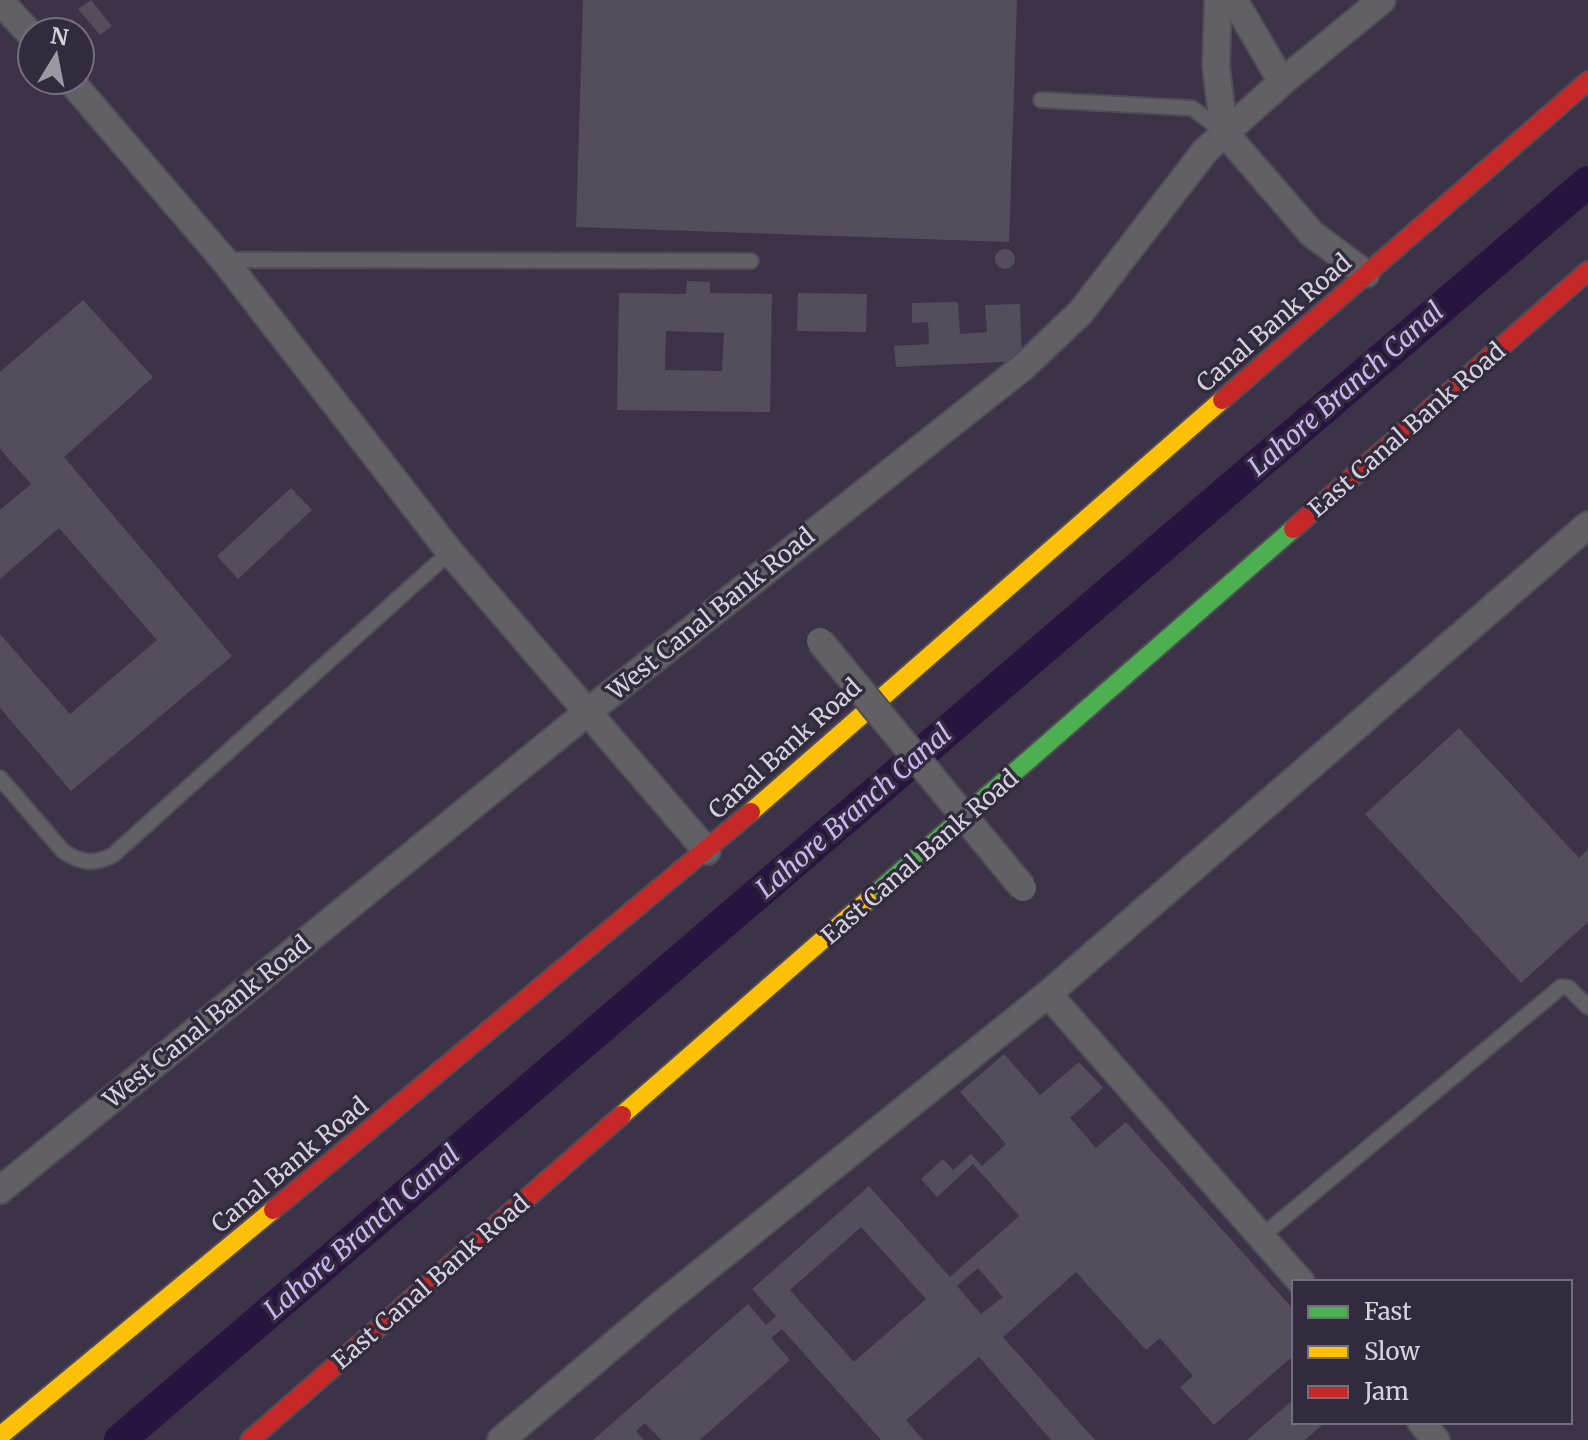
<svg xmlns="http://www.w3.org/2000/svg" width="1588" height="1440" font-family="Merriweather,serif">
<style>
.built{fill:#3c3349;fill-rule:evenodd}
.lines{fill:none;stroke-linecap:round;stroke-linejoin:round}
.canal{stroke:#27143f;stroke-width:32}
.building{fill:#534d5c;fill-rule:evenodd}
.lane-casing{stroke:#504d56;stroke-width:18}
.street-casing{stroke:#504d56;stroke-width:30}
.fast-casing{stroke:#504d56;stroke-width:22}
.slow-casing{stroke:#504d56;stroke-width:22}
.jam-casing{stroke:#504d56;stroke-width:22}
.lane{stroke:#626064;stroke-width:14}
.street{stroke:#626064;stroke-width:26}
.fast{stroke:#4caf50;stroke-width:18}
.slow{stroke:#ffc107;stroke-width:18}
.jam{stroke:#c62828;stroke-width:18}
.street-bridge-casing{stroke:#504d56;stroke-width:30;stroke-linecap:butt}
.street-bridge{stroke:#626064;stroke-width:26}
.labels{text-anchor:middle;stroke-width:7;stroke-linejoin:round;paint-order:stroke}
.street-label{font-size:24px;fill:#d6d2dd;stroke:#322b3d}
.water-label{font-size:26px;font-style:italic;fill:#cdb5f5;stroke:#322b3d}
</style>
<rect width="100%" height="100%" fill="#332f39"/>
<!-- built -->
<path class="built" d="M0 0H1588V1440H0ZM32 32H80V80H32ZM1294 1282H1570V1422H1294Z"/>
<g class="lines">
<!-- canal -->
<path class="canal" d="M120 1440 1588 182"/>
</g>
<!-- building -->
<path class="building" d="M91 0 112 26 100 35 78 9Z
M583 0H1017L1009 242 576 227Z
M995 259a10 10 0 1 1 20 0a10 10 0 1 1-20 0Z
M687 281 710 282V293L772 294 770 412 617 410 619 293 686 294ZM666 331 724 333 722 371 665 370Z
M798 293 867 294 866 332 797 331Z
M83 300 153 377 64 457 232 656 71 791 0 708V634L70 714 157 640 59 528 0 579V510L31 484 0 449V372Z
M958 302 960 334 987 332 985 305 1020 304 1022 361 896 367 894 346 929 344 928 322 912 323V303Z
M291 488 312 510 238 579 217 556Z
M1459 728 1579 858 1588 849V922L1521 983 1365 814Z
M1004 1054 1040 1095 1079 1062 1103 1088 1070 1118 1096 1148 1126 1122 1294 1310V1355L1214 1425 1180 1387 1193 1376 1160 1338 1146 1350 1076 1272 1003 1337 1095 1440H1051L979 1357 906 1420 923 1440H881L782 1329 771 1338 790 1360 700 1440H661L645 1423 636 1431 644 1440H593L748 1304 766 1325 776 1316 752 1289 869 1186 950 1277 1019 1216 973 1164 937 1197 921 1179 943 1159 953 1170 971 1154 982 1166 1006 1144 960 1092ZM861 1227 926 1299 854 1362 790 1290ZM978 1268 1003 1297 981 1314 957 1286Z
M1294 1399V1422L1323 1424 1305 1440H1247Z"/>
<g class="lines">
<defs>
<path id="lane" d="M1041 100 1192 108 1224 132
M224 260 751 261
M0 778 63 851C80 863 94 865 113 855L450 552
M1262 1236 1561 987 1569 988 1588 1007"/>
<path id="street" d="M1218 0 1216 66 1224 132 1312 234 1366 274
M1234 0 1282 82
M0 1 32 36
M70 80 224 260 450 552 707 851
M1048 994 1301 1282
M0 1190 589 711 1023 367 1081 312 1205 151 1282 82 1382 0
M1421 1422 1436 1440
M501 1440 663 1303 1048 994 1588 525"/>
<path id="fast" d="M867 901 1293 529"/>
<path id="slow" d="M751 812 1222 400
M622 1115 867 901
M0 1436 273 1210"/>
<path id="jam" d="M1222 400 1588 81
M1293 529 1588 271
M273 1210 751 812
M250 1440 622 1115"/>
</defs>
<!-- lane casing -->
<use href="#lane" class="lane-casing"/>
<!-- street casing -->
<use href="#street" class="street-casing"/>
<!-- fast casing -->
<use href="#fast" class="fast-casing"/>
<!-- slow casing -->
<use href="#slow" class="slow-casing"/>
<!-- jam casing -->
<use href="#jam" class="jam-casing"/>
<!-- lane -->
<use href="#lane" class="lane"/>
<!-- street -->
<use href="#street" class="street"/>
<!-- fast -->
<use href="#fast" class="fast"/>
<!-- slow -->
<use href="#slow" class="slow"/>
<!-- jam -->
<use href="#jam" class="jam"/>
<defs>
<path id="street-bridge" d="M820 641 1023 888"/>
</defs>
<!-- street-bridge casing -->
<use href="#street-bridge" class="street-bridge-casing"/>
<!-- street-bridge -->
<use href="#street-bridge" class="street-bridge"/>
</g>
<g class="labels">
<!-- street labels -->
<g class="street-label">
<text transform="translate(1274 323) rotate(-41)" y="8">Canal Bank Road</text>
<text transform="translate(1407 430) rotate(-41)" y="8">East Canal Bank Road</text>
<text transform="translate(711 614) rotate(-39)" y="8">West Canal Bank Road</text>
<text transform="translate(785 749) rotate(-42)" y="8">Canal Bank Road</text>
<text transform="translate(920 857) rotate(-41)" y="8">East Canal Bank Road</text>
<text transform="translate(207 1022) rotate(-39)" y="8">West Canal Bank Road</text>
<text transform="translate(290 1165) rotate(-40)" y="8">Canal Bank Road</text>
<text transform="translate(431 1282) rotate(-41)" y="8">East Canal Bank Road</text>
</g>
<!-- water labels -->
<g class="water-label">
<text transform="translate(1346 389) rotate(-41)" y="9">Lahore Branch Canal</text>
<text transform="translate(854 811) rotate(-41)" y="9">Lahore Branch Canal</text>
<text transform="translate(362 1232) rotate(-41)" y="9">Lahore Branch Canal</text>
</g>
</g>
<!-- legend -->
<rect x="1292" y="1280" width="280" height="144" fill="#322b3d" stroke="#746e7d" stroke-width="2"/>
<rect x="1308" y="1306" width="40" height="12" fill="#4caf50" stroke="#746e7d" stroke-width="2"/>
<text x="1364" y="1320" font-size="24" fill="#d6d2dd">Fast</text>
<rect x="1308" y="1346" width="40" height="12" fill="#ffc107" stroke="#746e7d" stroke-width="2"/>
<text x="1364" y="1360" font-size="24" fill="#d6d2dd">Slow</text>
<rect x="1308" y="1386" width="40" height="12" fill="#c62828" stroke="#746e7d" stroke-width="2"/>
<text x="1364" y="1400" font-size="24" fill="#d6d2dd">Jam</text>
<!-- north arrow -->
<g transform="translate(56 56) rotate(10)"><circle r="38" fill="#322b3d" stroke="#746e7d" stroke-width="2"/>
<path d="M0-6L14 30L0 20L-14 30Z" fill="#9d99a4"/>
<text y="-12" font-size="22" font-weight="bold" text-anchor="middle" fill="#d6d2dd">N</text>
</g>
</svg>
